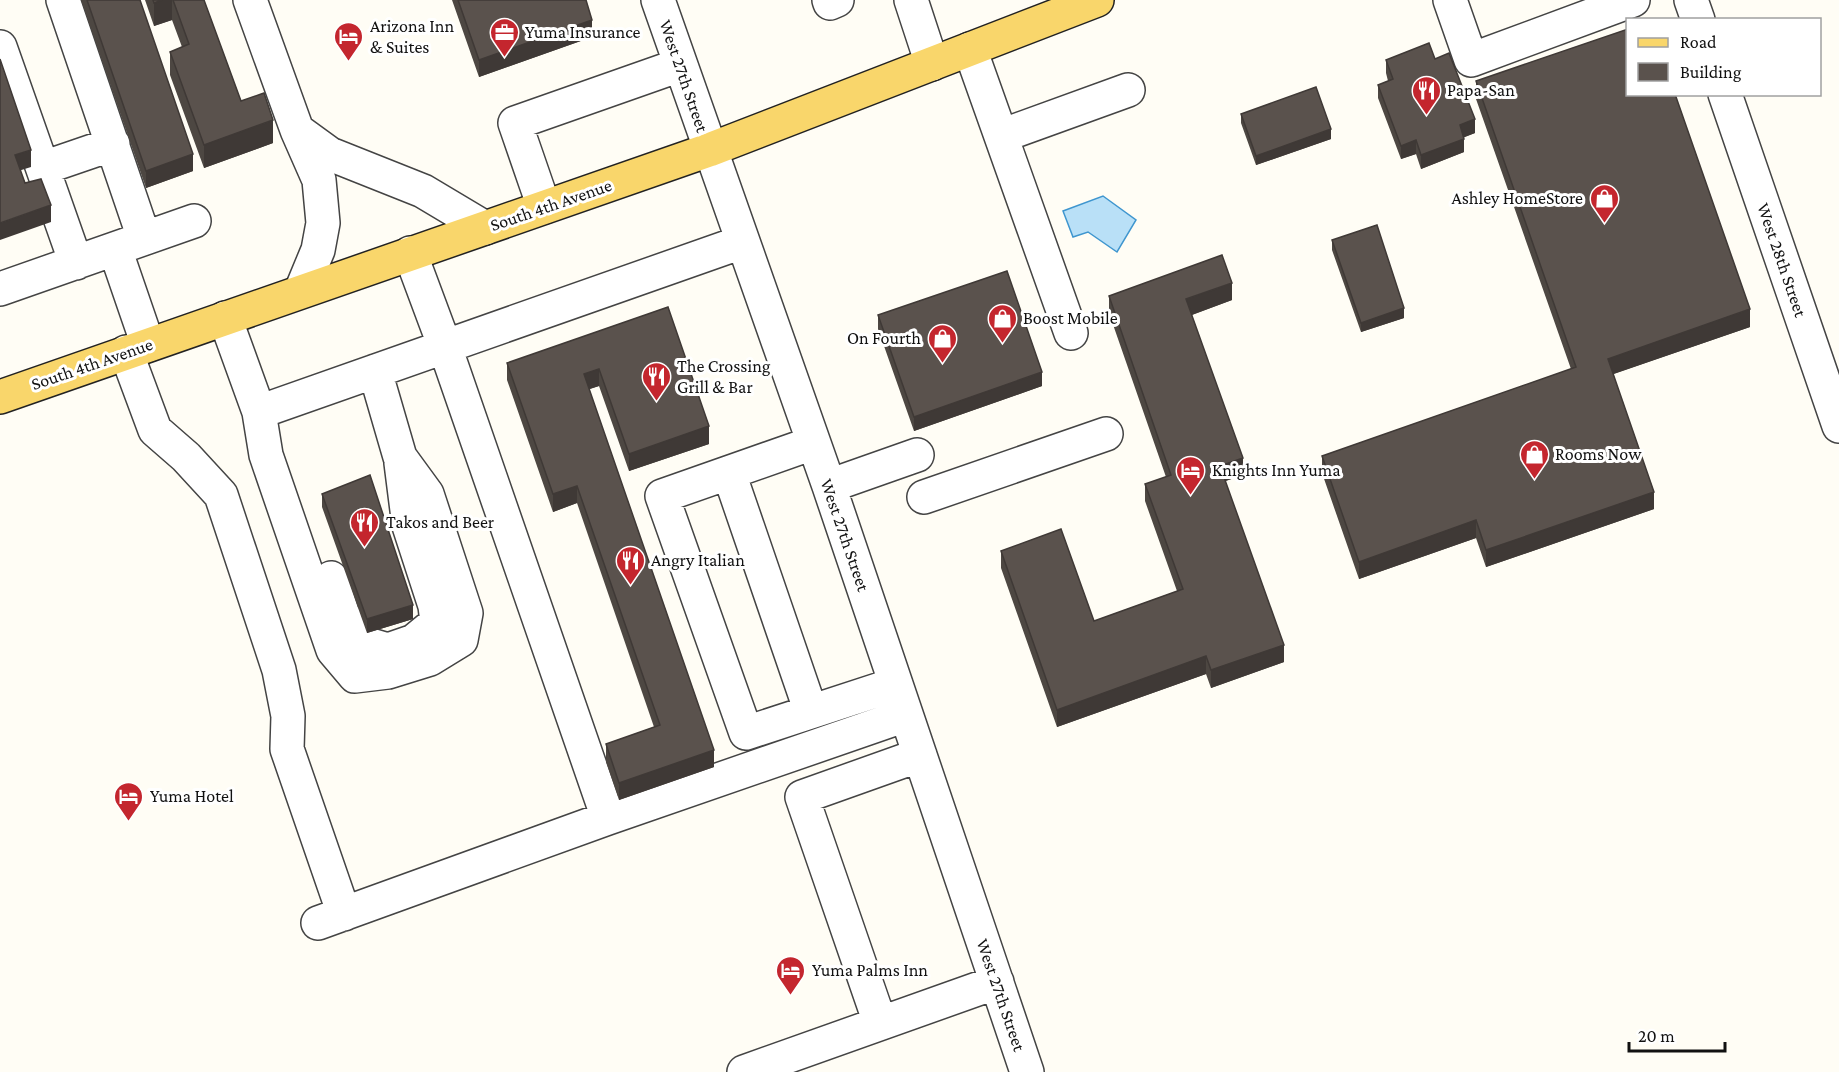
<svg xmlns="http://www.w3.org/2000/svg" width="1839" height="1072" font-family="'Crimson Pro',serif">
<style>
.water{fill:#b9e0f7;stroke:#3f96cf;stroke-width:1.5}
.lines{fill:none;stroke-linecap:round;stroke-linejoin:round}
.minor-casing{stroke:#444;stroke-width:36}
.major-casing{stroke:#222;stroke-width:36}
.minor{stroke:#fff;stroke-width:33}
.major{stroke:#f9d66b;stroke-width:33}
.wall{fill:#4d4742}
.shaded-wall{fill:#3f3936}
.building{fill:#5a524d;stroke:#3f3936;stroke-width:1.5}
.labels{text-anchor:middle;stroke-width:6;stroke-linejoin:round;paint-order:stroke}
.poi-label{font-size:18px;fill:#111;stroke:#fff;text-anchor:start}
.street-label{font-size:18px;fill:#111;stroke:#fff}
</style>
<rect width="100%" height="100%" fill="#fffdf5"/>
<!-- water -->
<path class="water" d="M1103 196 1136 220 1117 252 1088 232 1073 237 1063 211Z"/>
<g class="lines">
<defs>
<path id="minor" d="M63 0 144 238
M250 0 297 130 319 180 323 223 318 250 301 291
M658 0 829 486 1027 1072
M829 0 830 3 837 0
M911 0 932 64
M1450 0 1471 60 1633 0
M1691 0 1698 20
M0 47 76 263
M970 49 1071 333
M1725 94 1839 426
M297 130 330 154 423 191 485 228
M1001 136 1128 90
M43 168 113 144
M544 207 515 123 680 65
M115 249 148 345
M410 253 445 347 608 818
M0 289 194 221
M225 318 259 412 742 242
M126 352 155 430 186 457 221 495 279 670 288 716 287 749 344 914
M259 412 266 455 333 650 355 676 388 672 430 659 461 640 466 613 427 494 400 457 375 371
M813 443 662 496 746 733 896 684
M729 473 811 712
M829 486 917 455
M924 497 1106 434
M331 578 343 615 364 643 388 650 414 641 437 622 435 606 409 526 401 463
M318 923 608 818 906 715
M880 1023 802 797 920 755
M744 1072 997 982"/>
<path id="major" d="M0 397 709 150 1097 0"/>
</defs>
<!-- minor casing -->
<use href="#minor" class="minor-casing"/>
<!-- major casing -->
<use href="#major" class="major-casing"/>
<!-- minor -->
<use href="#minor" class="minor"/>
<!-- major -->
<use href="#major" class="major"/>
</g>
<!-- wall -->
<path class="wall" d="M81 0H140L193 171 146 188Z
M145 0H204L241 101 273 143 204 168 170 75V52L182 47 172 20 154 26Z
M452 0H586L592 37 479 77Z
M1435 59 1475 133 1464 137V152L1421 169 1416 154 1401 159 1378 98V85L1388 81 1386 73V60Z
M1476 81 1750 327 1613 374 1654 509 1486 567 1476 538 1359 579 1322 473V456L1571 369 1476 99Z
M1241 114 1331 139 1256 165 1241 123Z
M1332 240 1404 318 1361 332 1332 250Z
M1109 296 1232 300 1192 315 1243 475 1225 481 1284 662 1211 688 1206 674 1057 727 1001 568V551L1094 621 1177 591 1145 501V484L1166 477 1109 313Z
M668 307 709 444 629 471 599 386 589 389 714 767 619 800 606 762V744L654 727 577 503 553 512 507 380V363Z
M878 315 1042 386 914 431 878 329Z
M322 494 413 619 367 633 322 507Z"/>
<!-- shaded-wall -->
<path class="shaded-wall" d="M162 0H172V20L154 26V3Z
M592 20V37L479 77V60Z
M1475 119V133L1460 139V125Z
M273 120V143L204 168V145Z
M1331 129V139L1256 165V156Z
M1464 139V152L1421 169V155Z
M1416 140V154L1401 159V146Z
M31 150V167L15 172V155Z
M193 154V171L146 188V171Z
M51 205V222L0 240V223Z
M1232 283V300L1186 317V299Z
M1404 308V318L1361 332V323Z
M1750 309V327L1608 376V359Z
M599 369V386L584 391V374Z
M1042 372V386L914 431V417Z
M709 426V444L629 471V454Z
M1243 458V475L1220 483V466Z
M577 486V503L553 512V494Z
M1654 492V509L1486 567V550Z
M1476 520V538L1359 579V562Z
M413 605V619L367 633V619Z
M1284 645V662L1211 688V670Z
M1206 656V674L1057 727V710Z
M714 750V767L619 800V783Z"/>
<!-- building -->
<path class="building" d="M87 0H140L193 154 146 171Z
M153 0H162L154 3Z
M173 0H204L241 101 264 93 273 120 204 145 170 52 189 44Z
M458 0H586L592 20 479 60Z
M1628 29V94H1675L1750 309 1608 359 1654 492 1486 550 1476 520 1359 562 1322 456 1576 367 1476 81Z
M1429 43 1435 59 1449 53 1475 119 1460 125 1464 139 1421 155 1416 140 1401 146 1378 85 1393 79 1386 60Z
M0 59 31 150 15 155 25 183 41 179 51 205 0 223Z
M1316 87 1331 129 1256 156 1241 114Z
M1377 225 1404 308 1361 323 1332 240Z
M1222 255 1232 283 1186 299 1243 458 1220 466 1284 645 1211 670 1206 656 1057 710 1001 551 1061 529 1094 621 1183 589 1145 484 1171 475 1109 296Z
M1007 271 1042 372 914 417 878 315Z
M668 307 709 426 629 454 599 369 584 374 714 750 619 783 606 744 660 725 577 486 553 494 507 363Z
M370 475 413 605 367 619 322 494Z"/>
<!-- icons -->
<defs>
<symbol id="office-pin" viewBox="-11 -11 22 30"><path d="M0 17L-7.5 6A9.5 9.5 0 1 1 7.5 6Z" fill="#c4262e" stroke="#fff"/><path d="M-6-3h4V-5.5h4V-3h4V5H-6ZM-1-4.5V-3h2v-1.5ZM-6 0V1H6V0Z" fill="#fff"/></symbol>
<symbol id="hotel-pin" viewBox="-11 -11 22 30"><path d="M0 17L-7.5 6A9.5 9.5 0 1 1 7.5 6Z" fill="#c4262e" stroke="#fff"/><path d="M-6-4.5h1.5V1H6V5H4.5V3h-9V5H-6ZM-4 0a1.8 1.8 0 1 1 3.6 0ZM.5 0V-2.5h3Q6-2.5 6 0Z" fill="#fff"/></symbol>
<symbol id="restaurant-pin" viewBox="-11 -11 22 30"><path d="M0 17L-7.5 6A9.5 9.5 0 1 1 7.5 6Z" fill="#c4262e" stroke="#fff"/><path d="M-5-6h1v4h1v-4h1v4h1v-4h1v5L-1.5 .5V6h-2V.5L-5-1ZM5-6V6H3V1.5H1.5Q1.5-4 5-6Z" fill="#fff"/></symbol>
<symbol id="shop-pin" viewBox="-11 -11 22 30"><path d="M0 17L-7.5 6A9.5 9.5 0 1 1 7.5 6Z" fill="#c4262e" stroke="#fff"/><path d="M-5-2.5h2.3a2.7 3.5 0 0 1 5.4 0H5L5.5 6h-11ZM-1.5-2.5h3a1.5 2.3 0 0 0-3 0Z" fill="#fff"/></symbol>
</defs>
<g fill-rule="evenodd">
<use href="#office-pin" x="488" y="16" width="33" height="45"/>
<use href="#hotel-pin" x="332" y="20" width="33" height="45"/>
<use href="#restaurant-pin" x="1410" y="74" width="33" height="45"/>
<use href="#shop-pin" x="1588" y="182" width="33" height="45"/>
<use href="#shop-pin" x="986" y="302" width="33" height="45"/>
<use href="#shop-pin" x="926" y="322" width="33" height="45"/>
<use href="#restaurant-pin" x="640" y="360" width="33" height="45"/>
<use href="#shop-pin" x="1518" y="438" width="33" height="45"/>
<use href="#hotel-pin" x="1174" y="454" width="33" height="45"/>
<use href="#restaurant-pin" x="348" y="506" width="33" height="45"/>
<use href="#restaurant-pin" x="614" y="544" width="33" height="45"/>
<use href="#hotel-pin" x="112" y="780" width="33" height="45"/>
<use href="#hotel-pin" x="774" y="954" width="33" height="45"/>
</g>
<g class="labels">
<!-- poi labels -->
<g class="poi-label">
<text x="370" y="32">Arizona Inn<tspan x="370" dy="21">&amp; Suites</tspan></text>
<text x="525" y="38">Yuma Insurance</text>
<text x="1447" y="96">Papa-San</text>
<text x="1583" y="204" text-anchor="end">Ashley HomeStore</text>
<text x="1023" y="324">Boost Mobile</text>
<text x="921" y="344" text-anchor="end">On Fourth</text>
<text x="677" y="372">The Crossing<tspan x="677" dy="21">Grill &amp; Bar</tspan></text>
<text x="1555" y="460">Rooms Now</text>
<text x="1212" y="476">Knights Inn Yuma</text>
<text x="386" y="528">Takos and Beer</text>
<text x="651" y="566">Angry Italian</text>
<text x="150" y="802">Yuma Hotel</text>
<text x="812" y="976">Yuma Palms Inn</text>
</g>
<!-- street labels -->
<g class="street-label">
<text transform="translate(684 76) rotate(71)" y="6">West 27th Street</text>
<text transform="translate(551 205) rotate(-19)" y="6">South 4th Avenue</text>
<text transform="translate(1782 260) rotate(71)" y="6">West 28th Street</text>
<text transform="translate(92 364) rotate(-19)" y="6">South 4th Avenue</text>
<text transform="translate(845 535) rotate(71)" y="6">West 27th Street</text>
<text transform="translate(1001 995) rotate(71)" y="6">West 27th Street</text>
</g>
</g>
<!-- legend -->
<rect x="1626" y="18" width="195" height="78" fill="#ffffff" stroke="#a0a0a0" stroke-width="1.5"/>
<rect x="1638" y="38" width="30" height="9" fill="#f9d66b" stroke="#a0a0a0" stroke-width="1.5"/>
<text x="1680" y="48" font-size="18" fill="#111111">Road</text>
<rect x="1638" y="63" width="30" height="18" fill="#5a524d" stroke="#a0a0a0" stroke-width="1.5"/>
<text x="1680" y="78" font-size="18" fill="#111111">Building</text>
<!-- scale -->
<path d="M1629 1042v9h96v-9" fill="none" stroke="#111111" stroke-width="3"/>
<text x="1638" y="1042" font-size="18" fill="#111111" stroke="#ffffff" stroke-width="4.5" paint-order="stroke">20 m</text>
</svg>
